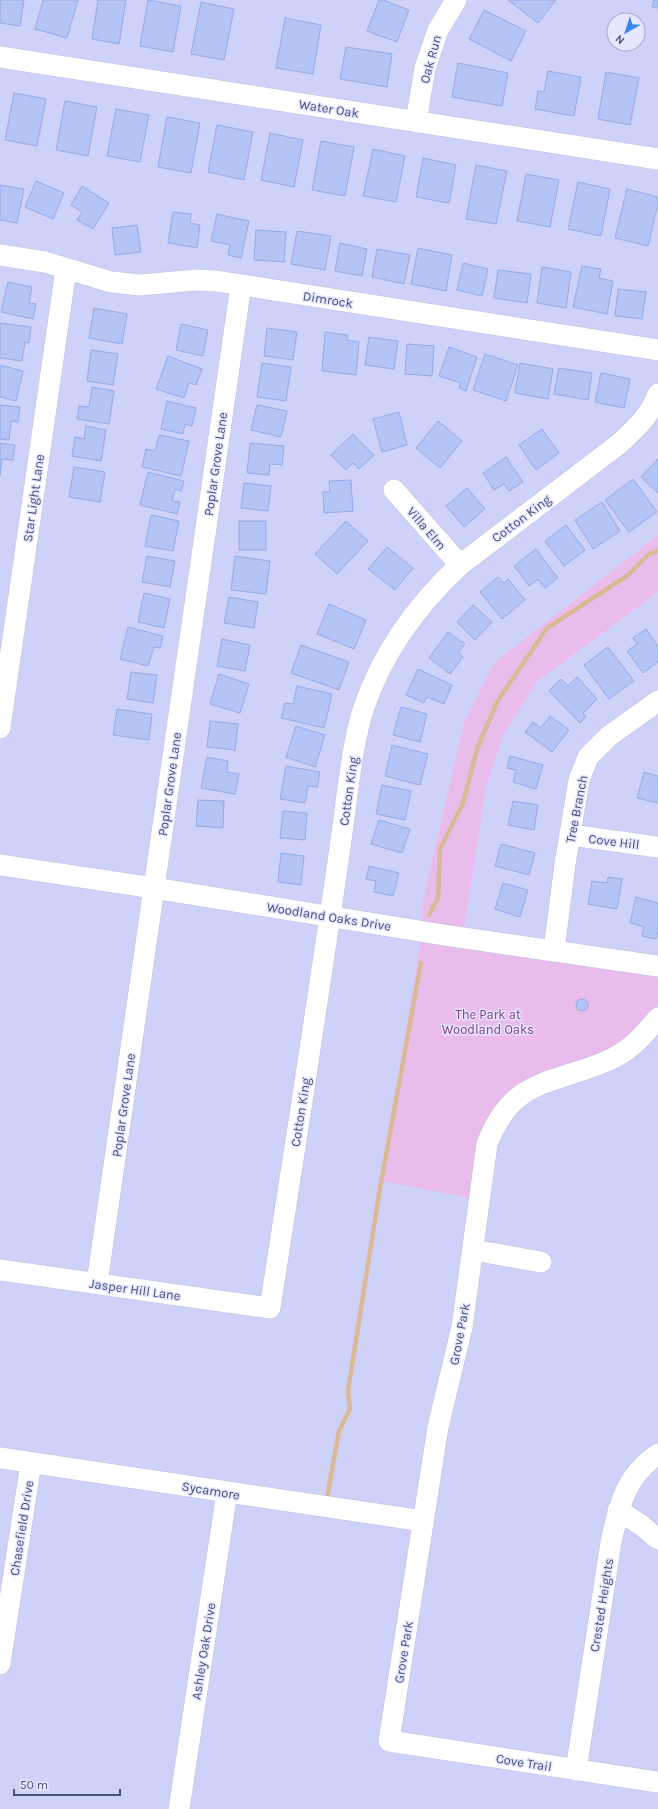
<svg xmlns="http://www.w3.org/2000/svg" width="658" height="1809" font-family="Karla,sans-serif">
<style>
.residential{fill:#ced2f8;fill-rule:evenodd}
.green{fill:#e9bceb}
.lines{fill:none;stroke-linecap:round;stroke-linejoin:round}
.stream{stroke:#dab997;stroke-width:4.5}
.building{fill:#b3c4f5;stroke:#93aae8}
.minor-casing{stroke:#b7bedf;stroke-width:22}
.minor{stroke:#fff;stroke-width:21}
.labels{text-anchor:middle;stroke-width:3;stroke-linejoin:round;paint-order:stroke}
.street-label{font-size:13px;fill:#455374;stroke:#e5e6ff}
.park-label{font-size:13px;fill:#874183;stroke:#e5e6ff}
</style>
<rect width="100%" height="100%" fill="#dddefe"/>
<!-- residential -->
<path class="residential" d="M0 0H658V535L494 663 422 904 507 1108 658 1018V1809H0ZM614 20H638V44H614Z
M658 592V966L463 938 486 788 502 735 537 682Z"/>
<!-- green -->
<path class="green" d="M658 535V592L537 682 503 735 486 788 463 938 658 966V1018L640 1040 507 1108 480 1200 382 1181 422 932V904L464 723 494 663Z"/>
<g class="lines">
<!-- stream -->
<path class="stream" d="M429 915 438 898 440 849 463 803 477 749 497 702 547 628 627 576 649 554 658 551
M327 1498 339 1431 350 1409 348 1391 380 1188 421 963"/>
</g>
<!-- building -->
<path class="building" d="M0 0H24L20 26 0 23Z
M43 0H78L67 38 35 29Z
M98 0H126L119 44 92 39Z
M148 0 181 6 173 52 140 46Z
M379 0H383L409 10 397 42 367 31Z
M508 0H556L538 23Z
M654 0H658V8L652 7Z
M201 2 234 9 224 60 191 54Z
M484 10 526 31 511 61 469 39Z
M285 18 321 25 313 74 276 68Z
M346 47 392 54 387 87 340 79Z
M458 63 508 73 502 106 452 97Z
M548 71 581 77 574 116 535 109 538 91 544 92Z
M606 72 639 78 630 125 598 119Z
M14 93 46 99 37 146 5 140Z
M65 101 97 107 88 156 56 150Z
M116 109 149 115 140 162 107 156Z
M167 117 200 123 191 173 158 167Z
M217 125 253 132 244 180 208 172Z
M270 133 303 140 294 187 261 180Z
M321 141 354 147 345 196 312 190Z
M373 149 405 156 396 202 363 196Z
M423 158 456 165 449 203 416 197Z
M476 165 507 171 496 224 466 219Z
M526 174 559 180 550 227 517 221Z
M36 181 64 193 53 219 25 207Z
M578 182 610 189 601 236 568 229Z
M0 185 24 189 17 223 0 220Z
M82 186 109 203 93 229 77 220 82 212 71 205Z
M627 189 658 197V204L648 246 615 238Z
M173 212 191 214 190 223 200 225 197 248 168 243Z
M217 214 249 221 241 258 228 255 230 245 211 241Z
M137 225 141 252 115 255 112 228Z
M256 230 286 232 284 262 254 260Z
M297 231 331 236 325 270 291 264Z
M340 243 367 249 362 276 335 271Z
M418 248 452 255 446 291 411 284Z
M377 249 410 255 404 284 372 277Z
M463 263 488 269 482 296 457 290Z
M582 266 601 269 599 278 613 281 607 314 573 307Z
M542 267 571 272 566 308 537 303Z
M498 270 531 274 527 303 494 298Z
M8 282 32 287 29 303 36 304 33 319 1 312Z
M618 289 646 292 642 319 615 316Z
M94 308 127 314 122 344 89 338Z
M0 323 31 327 29 343 25 342 22 361 0 358Z
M181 324 208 330 203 356 176 350Z
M267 328 297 332 293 360 264 356Z
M325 332 348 335 347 340 359 342 356 375 322 371Z
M369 337 398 341 394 369 365 365Z
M407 344 434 346 432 376 405 374Z
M449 347 477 357 466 391 459 388 461 383 439 376Z
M91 350 118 354 113 385 87 381Z
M485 354 518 365 506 401 473 390Z
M168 356 202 369 196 385 189 383 184 398 156 389Z
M262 363 291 367 286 401 257 397Z
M520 363 553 369 548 399 515 393Z
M0 365 23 371 16 401 0 397Z
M559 368 592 373 588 400 554 394Z
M601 373 630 379 624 408 595 402Z
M92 387 114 391 109 424 77 419 79 406 89 407Z
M167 401 196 408 192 426 185 424 183 434 161 429Z
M0 405 20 407 18 422 11 421 9 440 0 439Z
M257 405 287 411 281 437 251 430Z
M399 412 407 445 382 452 373 419Z
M438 421 462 441 440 468 416 448Z
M86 426 106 430 101 461 72 456 75 437 84 439Z
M542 429 559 453 536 470 519 445Z
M353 434 374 455 359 469 353 463 346 470 331 455Z
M159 435 189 441 181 476 142 467 146 449 155 451Z
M0 443 15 445 13 460 2 459 0 476Z
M250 443 284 446 282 465 270 464 269 475 247 473Z
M506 457 523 482 509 491 504 484 494 490 483 473Z
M658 459V493L641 477Z
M74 467 105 472 100 502 69 497Z
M148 472 184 481 181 491 175 489 172 501 180 502 177 514 140 505Z
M633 479 657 512 629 532 605 500Z
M351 480 353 511 324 513 323 492H330L329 481Z
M244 483 271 486 268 511 241 508Z
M467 488 485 509 464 527 446 506Z
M602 502 620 531 593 549 575 520Z
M151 515 179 521 173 551 145 546Z
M239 521H266V550H239Z
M346 521 368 541 337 574 315 554Z
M566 525 585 550 564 566 545 541Z
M387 547 413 568 395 590 368 569Z
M536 549 558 578 545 588 538 579 529 586 514 566Z
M147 556 175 561 170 587 142 582Z
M235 556 270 561 266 594 231 590Z
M498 577 504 583 508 579 525 600 502 619 480 592Z
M144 593 170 599 164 628 138 622Z
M229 597 258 602 254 628 224 623Z
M329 604 366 620 354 649 317 634Z
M473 605 492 622 475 640 457 622Z
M128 627 163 636 160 648 154 647 148 666 120 659Z
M646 629 658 646V662L643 673 627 651 637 644 633 638Z
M448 632 465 644 458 653 463 657 450 674 429 658Z
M222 639 250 645 245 671 217 666Z
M301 645 349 662 339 690 291 673Z
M608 647 634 681 609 699 584 665Z
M418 669 452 685 444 704 427 697 424 703 406 695Z
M131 672 157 675 153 703 127 699Z
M219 674 249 684 240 713 210 704Z
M577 677 597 699 583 713 586 717 580 723 549 691 561 679 568 686Z
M297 686 332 694 324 728 281 718 285 703 293 704Z
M401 707 427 714 420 742 393 735Z
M117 709 152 714 149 740 113 735Z
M550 716 569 730 552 752 525 732 533 722 541 728Z
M210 721 238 724 235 750 207 747Z
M296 726 325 735 315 767 286 757Z
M392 745 428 754 420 785 385 776Z
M510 756 543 765 536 789 513 782 516 770 507 768Z
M207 757 228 761 227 772 239 774 235 794 201 788Z
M286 766 320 772 317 787 308 786 305 803 280 799Z
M644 772 658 776V803L637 798Z
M382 785 411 791 405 820 376 814Z
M198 800 224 801 223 828 196 826Z
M513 801 538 805 534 830 508 825Z
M283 811 307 813 305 840 280 838Z
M379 820 410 829 402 853 371 844Z
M501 844 535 853 529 875 495 866Z
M281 853 304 856 301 885 278 882Z
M369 866 399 873 393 896 374 892 376 881 366 879Z
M608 877 622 879 617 909 588 904 592 881 607 883Z
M503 883 528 890 520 917 495 909Z
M636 897 658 903V932L656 939 642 936 644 927 630 923Z
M576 1005a6 6 0 1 1 12 0a6 6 0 1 1-12 0Z"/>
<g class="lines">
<defs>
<path id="minor" d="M0 57 658 159
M416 122 425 68 438 30 456 0
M0 255 45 262 111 282 140 285 196 280 216 281 658 350
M394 490 460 565
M0 728 66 269
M571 835 658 847
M0 865 154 888 444 935 658 966
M554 950 565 864 579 780 588 757 609 736 658 701
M658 1018C643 1036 629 1052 607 1061 552 1085 513 1077 487 1144L462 1327 438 1427 389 1741 658 1782
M473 1250 541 1262
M0 1270 270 1308C290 1177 311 1047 330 916 336 876 342 835 347 795 351 765 355 735 364 707 383 652 418 604 460 565L619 444C635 429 650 416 658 394
M97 1283 241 285
M0 1458 423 1521
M618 1510 641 1525 658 1539
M0 1664 31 1463
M576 1770 611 1542C619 1506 625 1476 658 1454
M179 1809 227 1492"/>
</defs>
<!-- minor casing -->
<use href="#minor" class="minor-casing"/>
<!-- minor -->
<use href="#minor" class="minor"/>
</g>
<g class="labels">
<!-- street labels -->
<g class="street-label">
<text transform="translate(430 59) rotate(-75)" y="5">Oak Run</text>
<text transform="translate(329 108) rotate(9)" y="5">Water Oak</text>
<text transform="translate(328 299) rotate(9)" y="5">Dimrock</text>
<text transform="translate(215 464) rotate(-82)" y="5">Poplar Grove Lane</text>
<text transform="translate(33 498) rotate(-82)" y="5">Star Light Lane</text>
<text transform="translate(521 518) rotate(-37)" y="5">Cotton King</text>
<text transform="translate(427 528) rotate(49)" y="5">Villa Elm</text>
<text transform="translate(169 784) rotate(-82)" y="5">Poplar Grove Lane</text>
<text transform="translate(348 791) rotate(-82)" y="5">Cotton King</text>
<text transform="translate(576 809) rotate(-79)" y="5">Tree Branch</text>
<text transform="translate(614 841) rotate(7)" y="5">Cove Hill</text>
<text transform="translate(329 916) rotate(9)" y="5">Woodland Oaks Drive</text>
<text transform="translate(123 1105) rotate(-82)" y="5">Poplar Grove Lane</text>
<text transform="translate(300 1112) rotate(-81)" y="5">Cotton King</text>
<text transform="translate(135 1289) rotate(8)" y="5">Jasper Hill Lane</text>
<text transform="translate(459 1334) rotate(-79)" y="5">Grove Park</text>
<text transform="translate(211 1490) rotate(9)" y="5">Sycamore</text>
<text transform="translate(21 1528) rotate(-81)" y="5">Chasefield Drive</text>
<text transform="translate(601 1605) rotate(-81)" y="5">Crested Heights</text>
<text transform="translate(203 1651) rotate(-81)" y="5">Ashley Oak Drive</text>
<text transform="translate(403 1652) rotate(-81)" y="5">Grove Park</text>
<text transform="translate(524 1762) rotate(9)" y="5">Cove Trail</text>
</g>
<!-- park labels -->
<g class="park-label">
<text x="488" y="1019">The Park at<tspan x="488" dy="15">Woodland Oaks</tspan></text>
</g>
</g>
<!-- north arrow -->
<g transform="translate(626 32) rotate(219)"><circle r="19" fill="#e5e6ff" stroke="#a5abc7"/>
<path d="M0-3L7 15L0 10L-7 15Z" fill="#3987f0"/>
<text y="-6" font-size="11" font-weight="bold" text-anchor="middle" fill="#455374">N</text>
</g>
<!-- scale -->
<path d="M14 1789v6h106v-6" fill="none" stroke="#455374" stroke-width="2"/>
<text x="20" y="1789" font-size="12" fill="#455374" stroke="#e5e6ff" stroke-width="3" paint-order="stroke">50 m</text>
</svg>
